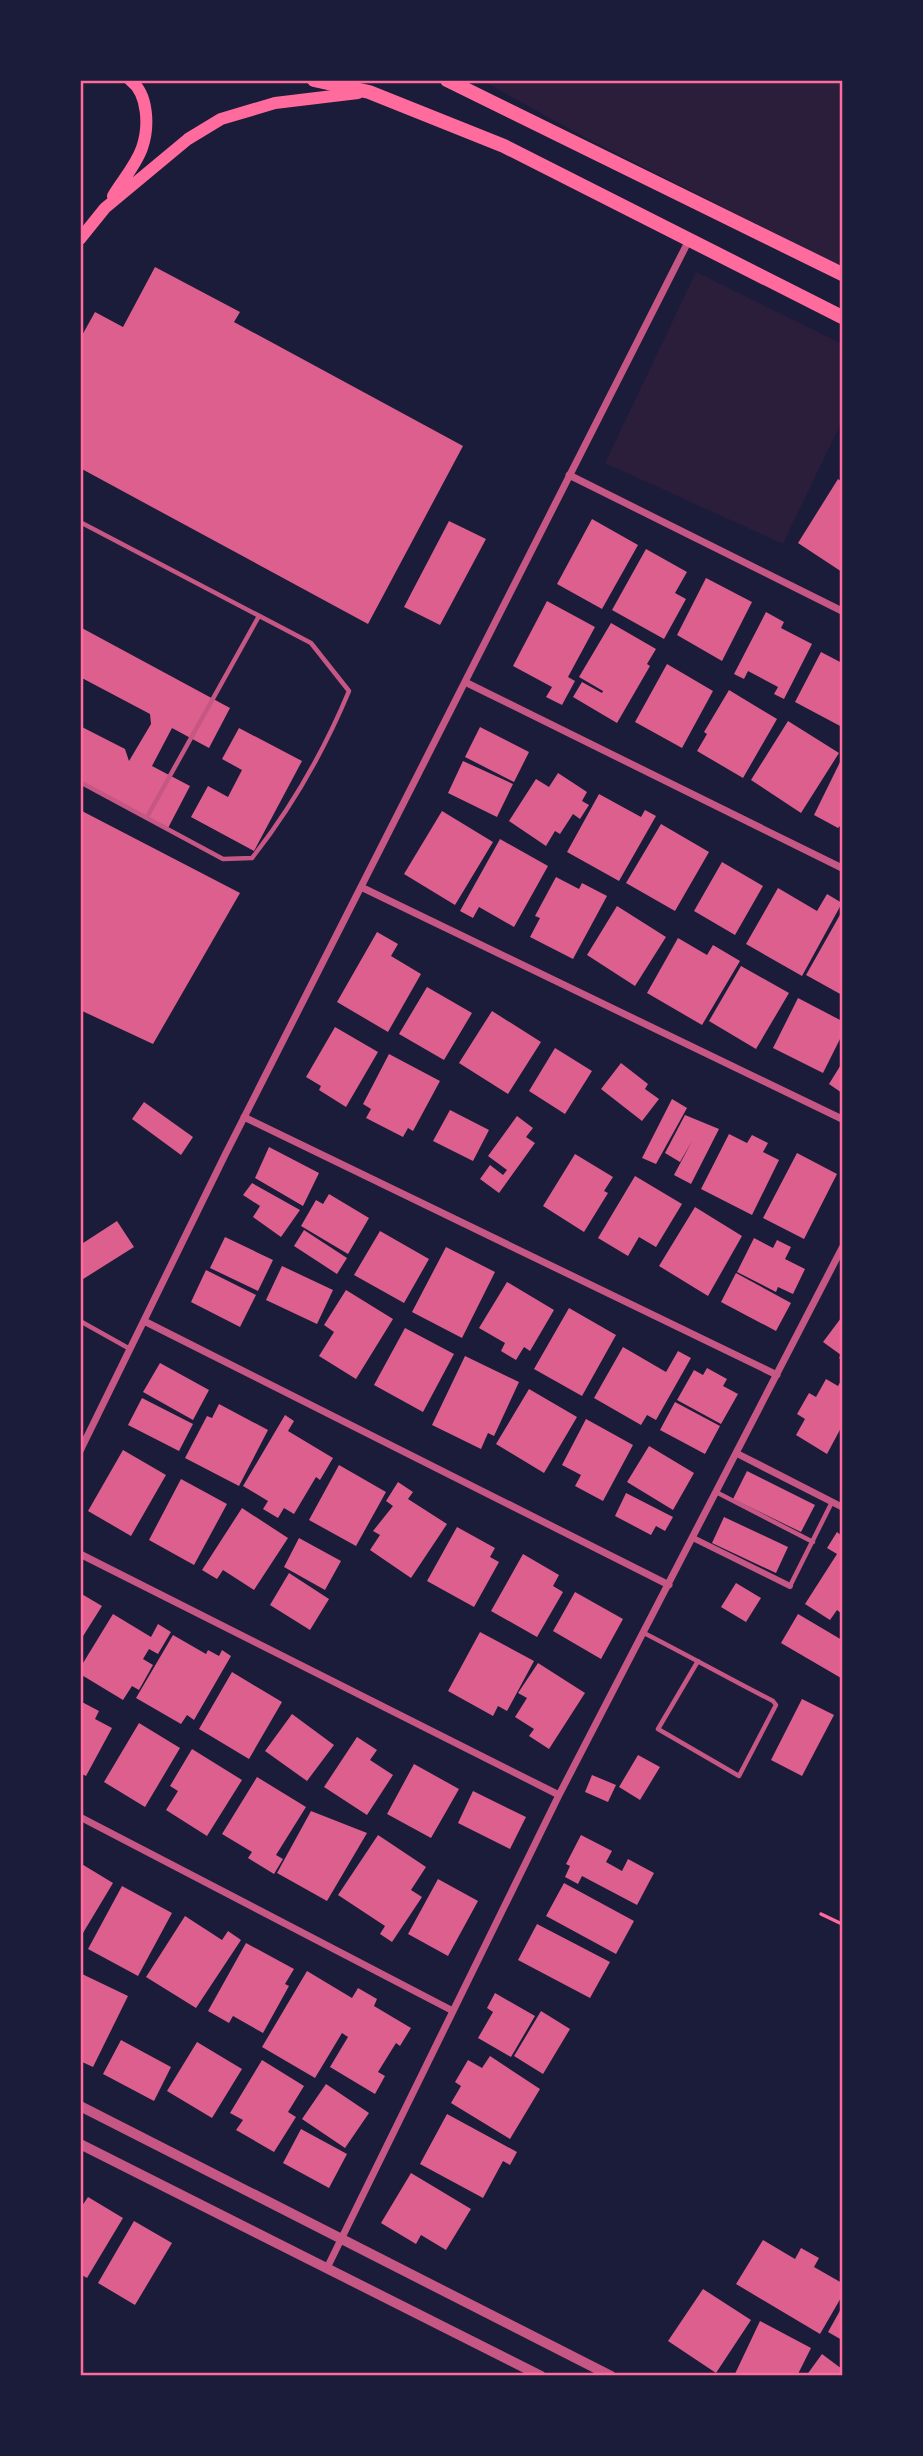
<svg xmlns="http://www.w3.org/2000/svg" width="923" height="2456" font-family="'Roboto Serif',serif">
<style>
.green{fill:#2a1e3b}
.building{fill:#dd5f8e}
.lines{fill:none;stroke-linecap:round;stroke-linejoin:round}
.path{stroke:#ff6b9d;stroke-width:3.5}
.service{stroke:#c65784;stroke-width:4.5}
.pedestrian{stroke:#c65784;stroke-width:6}
.minor{stroke:#c65784;stroke-width:7}
.tertiary{stroke:#c65784;stroke-width:10}
.secondary{stroke:#ff6b9d;stroke-width:12}
.primary{stroke:#ff6b9d;stroke-width:14}
.neatline{fill:none;stroke:#ff6b9d;stroke-width:2.5}
</style>
<rect width="100%" height="100%" fill="#1b1b3a"/>
<!-- green -->
<path class="green" d="M483 81H842V267L580 135Z
M696 272 842 344V421L783 544 605 463Z"/>
<!-- building -->
<path class="building" d="M155 267 240 312 234 322 463 446 368 624 80 468V339L95 312 123 327Z
M838 479 842 482V572L798 543Z
M592 519 638 545 602 609 557 584Z
M449 521 486 539 440 625 404 607Z
M646 549 687 572 675 593 686 599 664 639 612 610Z
M706 578 752 602 722 661 677 635Z
M547 601 595 627 568 677 575 681 562 705 546 697 552 687 513 666Z
M766 612 784 622 781 628 812 644 784 699 774 694 778 687 748 671 744 679 734 674Z
M611 623 656 649 647 664 650 666 617 723 573 697 582 682 602 693 603 691 579 677Z
M80 627 230 708 209 748 172 728 152 766 190 786 167 830 80 783V726L125 749 129 761 151 724 150 714 80 677Z
M821 652 842 663V727L795 702Z
M667 664 713 691 682 748 635 722Z
M729 690 777 719 743 778 697 751 707 734 704 732Z
M788 721 839 753 801 813 751 780Z
M480 727 529 752 514 782 465 757Z
M239 728 302 761 254 851 191 817 208 786 228 797 242 770 222 759Z
M842 758V824L838 828 814 815Z
M463 761 513 784 497 817 448 793Z
M558 773 587 792 582 801 589 805 580 819 573 814 560 834 555 831 546 846 509 821 536 779 549 787Z
M599 794 641 817 645 810 656 816 619 881 567 852Z
M80 810 240 893 153 1044 80 1010Z
M442 811 493 842 455 905 404 874Z
M661 824 709 852 675 911 626 883Z
M500 839 548 866 514 927 479 907 473 918 460 911Z
M722 862 763 886 735 935 694 911Z
M556 877 579 889 582 883 607 896 573 959 530 937 540 918 535 916Z
M778 888 817 911 827 894 842 903 802 976 746 944Z
M617 906 666 937 635 986 587 955Z
M841 913 842 914V995L806 975Z
M377 932 398 944 391 956 421 974 388 1032 337 1002Z
M678 938 707 955 713 945 740 961 702 1025 647 993Z
M741 966 789 993 756 1049 709 1021Z
M427 987 472 1013 444 1060 399 1034Z
M798 998 842 1021V1035L823 1073 773 1048Z
M492 1011 541 1042 508 1094 459 1063Z
M335 1027 378 1052 346 1107 319 1090 321 1086 306 1077Z
M555 1048 592 1071 565 1114 529 1091Z
M389 1054 440 1081 413 1131 408 1128 403 1137 366 1118 371 1109 363 1104Z
M621 1063 648 1084 645 1089 659 1099 642 1121 601 1089Z
M842 1063V1093L829 1084Z
M672 1099 687 1108 656 1164 642 1158Z
M144 1102 193 1137 181 1155 132 1119Z
M450 1110 489 1130 473 1161 433 1141Z
M685 1115 719 1129 691 1184 674 1175 692 1141 680 1162 665 1153Z
M517 1116 533 1128 526 1137 535 1143 499 1193 480 1179 490 1165 503 1175 507 1170 488 1156Z
M729 1134 747 1143 752 1135 768 1143 763 1152 779 1160 752 1215 701 1189Z
M269 1147 319 1173 303 1206 255 1178Z
M797 1153 837 1174 804 1239 763 1218Z
M575 1154 613 1177 604 1191 608 1193 584 1232 543 1206Z
M635 1176 682 1204 656 1247 639 1237 628 1256 598 1238Z
M252 1183 300 1210 281 1237 253 1217 260 1206 243 1195Z
M329 1194 369 1218 348 1254 301 1226 316 1200 323 1204Z
M695 1207 742 1236 708 1296 659 1266Z
M117 1221 134 1247 80 1281V1245Z
M304 1230 347 1258 337 1274 294 1246Z
M380 1231 429 1259 404 1303 354 1275Z
M225 1237 273 1260 258 1291 210 1268Z
M754 1238 773 1248 777 1240 791 1247 785 1259 805 1269 793 1294 778 1287 776 1292 737 1272Z
M446 1247 495 1272 462 1338 412 1312Z
M282 1266 333 1290 317 1324 266 1300Z
M206 1270 256 1295 240 1327 191 1302Z
M736 1273 791 1303 776 1331 721 1302Z
M507 1282 554 1310 530 1351 524 1347 516 1360 501 1351 505 1343 479 1328Z
M346 1290 393 1319 356 1379 319 1356 334 1332 324 1325Z
M569 1308 616 1335 582 1396 534 1369Z
M841 1318 842 1319V1360L839 1358 841 1355 823 1342Z
M405 1328 454 1354 423 1412 374 1385Z
M623 1347 666 1372 678 1351 691 1358 656 1420 647 1415 641 1425 594 1398Z
M465 1356 519 1382 494 1436 488 1433 481 1449 432 1425Z
M160 1363 209 1390 193 1420 143 1392Z
M707 1368 727 1379 723 1386 738 1394 721 1424 677 1400 694 1370 703 1375Z
M826 1379 838 1386 842 1379V1426L827 1454 796 1435 805 1419 797 1414 809 1393 816 1397Z
M529 1389 577 1417 544 1473 496 1444Z
M142 1398 193 1424 179 1451 128 1425Z
M675 1402 720 1426 705 1454 660 1430Z
M219 1404 268 1430 239 1486 185 1458 207 1416 212 1418Z
M285 1415 294 1421 288 1431 333 1458 320 1480 316 1477 294 1514 284 1508 278 1518 263 1509 268 1501 243 1486Z
M586 1419 633 1445 603 1501 575 1486 581 1475 562 1465Z
M649 1446 694 1473 673 1510 627 1482Z
M123 1450 166 1475 131 1536 88 1511Z
M339 1465 386 1492 356 1546 309 1520Z
M747 1471 815 1505 801 1532 733 1499Z
M181 1479 227 1504 194 1565 149 1540Z
M398 1482 413 1492 408 1499 447 1524 411 1578 370 1550 380 1535 373 1531 393 1506 386 1501Z
M626 1493 673 1517 665 1531 656 1526 651 1535 615 1516Z
M242 1508 288 1538 254 1590 223 1570 217 1579 202 1570Z
M724 1517 788 1547 776 1573 712 1543Z
M457 1527 495 1548 490 1557 499 1562 474 1607 427 1581Z
M837 1532 842 1536V1614L837 1610 830 1620 805 1604 837 1554 827 1548Z
M299 1538 341 1561 325 1590 284 1567Z
M523 1554 559 1575 553 1586 563 1592 537 1637 491 1611Z
M289 1573 329 1599 310 1630 270 1605Z
M736 1583 761 1598 746 1622 721 1607Z
M575 1592 623 1619 601 1659 553 1631Z
M80 1593 102 1606 80 1641Z
M113 1614 151 1637 158 1624 171 1632 158 1654 149 1649 143 1659 153 1665 139 1690 132 1686 123 1700 80 1674V1668Z
M798 1614 842 1640 841 1678 781 1643Z
M480 1632 534 1661 507 1711 498 1706 493 1716 448 1691Z
M173 1635 206 1654 208 1650 219 1656 222 1650 231 1656 194 1720 187 1715 181 1724 136 1698Z
M538 1663 585 1693 549 1749 529 1736 534 1729 515 1717 527 1698 518 1693Z
M232 1672 282 1702 249 1759 199 1729Z
M802 1699 834 1715 802 1776 771 1760Z
M80 1701 99 1711 95 1719 112 1728 86 1776 80 1773Z
M292 1714 334 1745 307 1781 265 1751Z
M139 1723 180 1748 145 1807 104 1782Z
M357 1737 377 1750 370 1760 393 1775 367 1815 324 1787Z
M192 1749 242 1780 207 1836 166 1810 178 1791 170 1786Z
M638 1755 660 1767 640 1800 619 1787Z
M414 1764 459 1789 431 1838 387 1814Z
M592 1775 616 1785 608 1802 585 1792Z
M257 1777 306 1807 276 1855 283 1859 274 1874 248 1858 252 1852 222 1834Z
M473 1791 526 1817 510 1849 458 1823Z
M311 1811 367 1833 327 1901 277 1873Z
M378 1835 426 1867 411 1890 422 1897 392 1942 380 1934 385 1926 338 1895Z
M581 1835 612 1851 606 1862 622 1871 628 1859 654 1873 637 1905 582 1876 578 1884 565 1877 570 1866 566 1864Z
M80 1863 113 1883 80 1938Z
M438 1879 478 1901 448 1956 408 1934Z
M564 1883 634 1921 616 1954 546 1916Z
M122 1886 172 1913 138 1976 88 1949Z
M185 1916 222 1940 228 1931 241 1940 196 2008 146 1977Z
M537 1924 610 1962 590 1998 518 1960Z
M246 1943 294 1969 285 1984 289 1986 263 2033 233 2016 229 2023 208 2011Z
M307 1971 352 1998 358 1988 377 1999 374 2006 411 2028 400 2046 396 2043 378 2072 385 2076 375 2094 330 2067 348 2037 342 2033 315 2078 262 2047Z
M80 1973 128 1996 93 2067 80 2061Z
M495 1993 535 2016 511 2057 478 2038 493 2012 487 2008Z
M541 2011 570 2029 543 2074 514 2056Z
M121 2040 171 2067 154 2101 103 2074Z
M197 2042 242 2069 212 2118 167 2091Z
M490 2056 540 2089 510 2139 451 2103 461 2086 455 2082 468 2060 482 2068Z
M262 2060 304 2086 288 2112 296 2117 274 2152 236 2130 243 2120 230 2113Z
M326 2084 369 2113 345 2148 302 2119Z
M447 2114 517 2152 510 2165 503 2161 483 2198 420 2164Z
M301 2129 347 2154 329 2188 283 2163Z
M411 2173 471 2209 446 2250 421 2235 416 2244 381 2223Z
M88 2197 123 2218 87 2278 80 2274V2209Z
M134 2221 172 2243 135 2305 98 2283Z
M763 2240 795 2259 801 2248 819 2258 814 2267 842 2283V2296L820 2334 736 2284Z
M703 2289 751 2320 716 2373 668 2341Z
M842 2307V2340L828 2332Z
M760 2321 811 2348 797 2376H734Z
M822 2354 842 2369V2376H806Z"/>
<g class="lines">
<!-- path -->
<path class="path" d="M821 1914 842 1924"/>
<!-- service -->
<path class="service" d="M80 522 311 643 349 691C324 751 292 807 252 858L223 859 80 782
M147 817 259 616
M80 1321 130 1349
M716 1492 813 1542
M790 1586 832 1502
M644 1633C687 1655 730 1679 773 1701L776 1705 739 1776 658 1729 698 1661"/>
<!-- pedestrian -->
<path class="pedestrian" d="M693 1538 790 1586"/>
<!-- minor -->
<path class="minor" d="M569 475 842 611
M465 682 842 868
M363 888 842 1119
M244 1117 777 1375
M144 1321 669 1585
M80 1451 225 1155 689 240
M736 1453 842 1507
M80 1554 559 1795
M80 1817 453 2011
M327 2268 559 1795 842 1248"/>
<!-- tertiary -->
<path class="tertiary" d="M80 2106 611 2376
M80 2144 541 2376"/>
<!-- secondary -->
<path class="secondary" d="M113 196C122 181 136 165 142 148 149 128 149 94 130 80
M80 239 105 208 188 139 221 119 275 103 358 93"/>
<!-- primary -->
<path class="primary" d="M314 80 369 92 504 146 842 317
M447 80 842 274"/>
</g>
<!-- border -->
<rect width="923" height="2456" fill="none" stroke="#1b1b3a" stroke-width="164"/>
<rect x="82" y="82" width="759" height="2292" class="neatline"/>
</svg>
